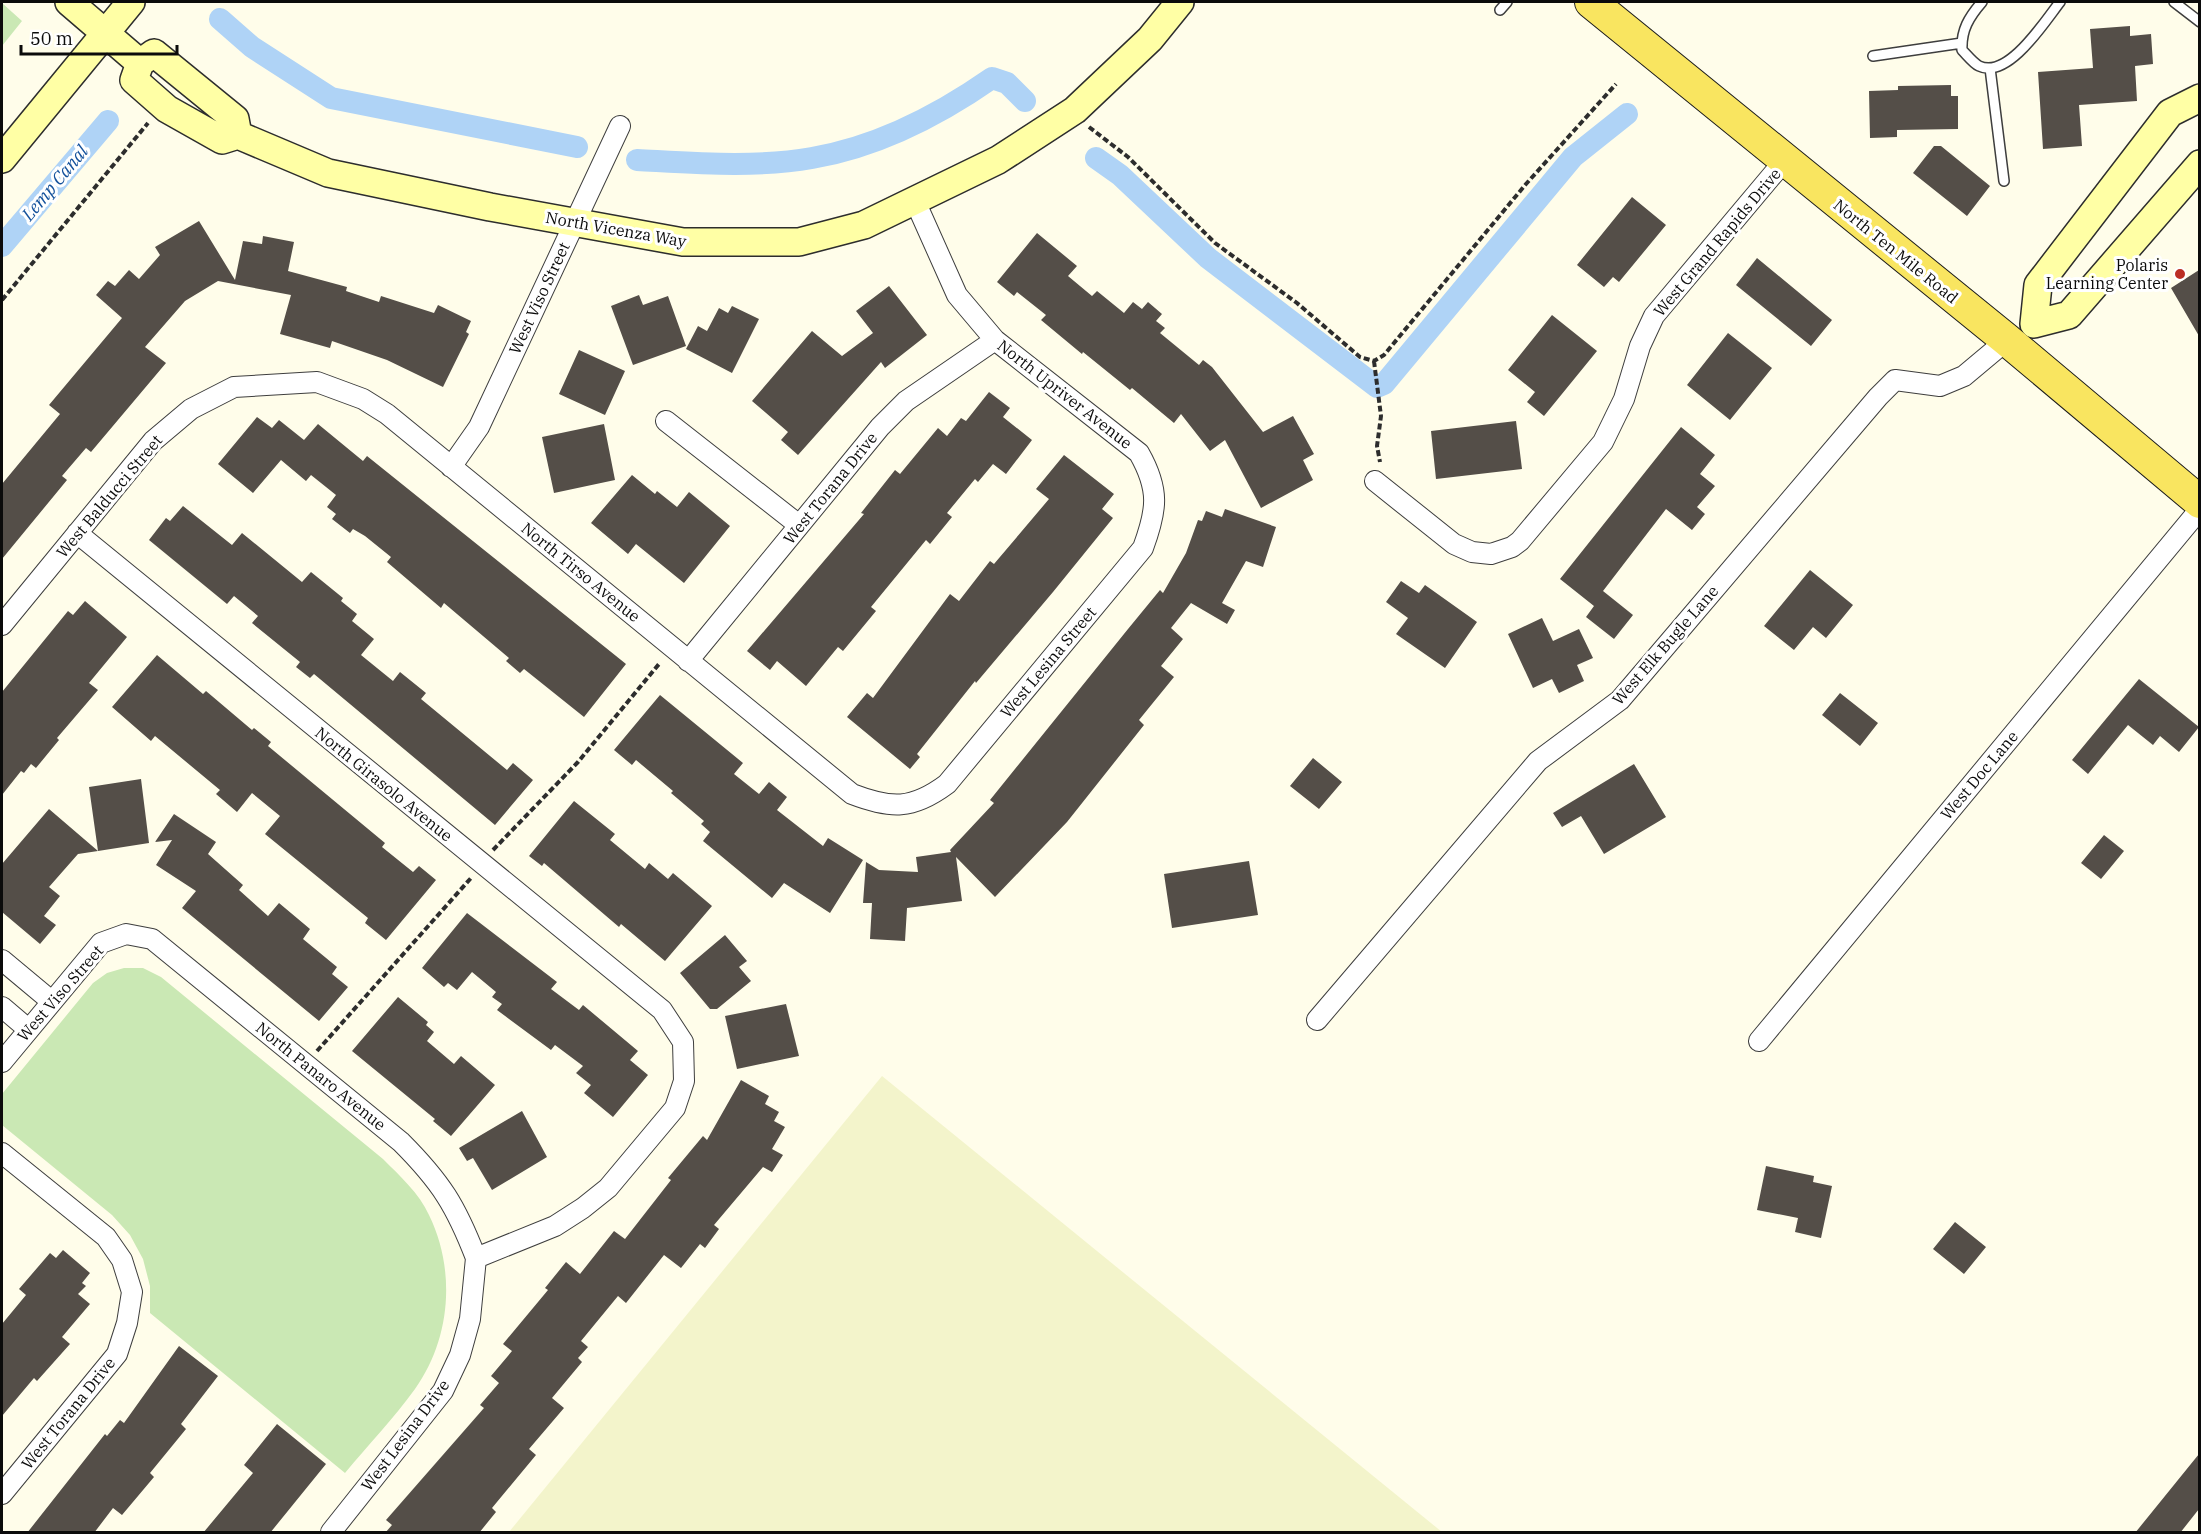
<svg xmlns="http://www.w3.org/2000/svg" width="2201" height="1534" font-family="'IBM Plex Serif',serif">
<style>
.farmland{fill:#f3f4cb}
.green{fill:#cae8b4}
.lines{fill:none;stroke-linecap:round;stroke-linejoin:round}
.canal{stroke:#afd3f6;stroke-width:22}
.building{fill:#544e48}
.lane-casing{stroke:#3e3e3e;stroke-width:12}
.street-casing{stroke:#3e3e3e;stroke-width:22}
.secondary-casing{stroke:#2d2d2d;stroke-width:30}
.primary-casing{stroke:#1c1c1c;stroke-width:34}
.path{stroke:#2d2d2d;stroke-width:4;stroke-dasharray:6 3;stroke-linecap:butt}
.lane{stroke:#fff;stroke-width:9}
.street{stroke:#fff;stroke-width:20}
.secondary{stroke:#ffffa5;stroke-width:27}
.primary{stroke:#f9e560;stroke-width:32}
.poi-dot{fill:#bb2e24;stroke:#fff;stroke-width:2}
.labels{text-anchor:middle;stroke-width:6;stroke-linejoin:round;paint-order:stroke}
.street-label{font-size:16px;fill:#0b0b0b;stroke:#fff}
.poi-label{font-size:16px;fill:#0b0b0b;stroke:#fff;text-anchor:end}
.water-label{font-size:18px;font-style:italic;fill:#15529c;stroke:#fff}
</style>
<rect width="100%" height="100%" fill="#fffdea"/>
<!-- farmland -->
<path class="farmland" d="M882 1076 1442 1532H509Z"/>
<!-- green -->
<path class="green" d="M2 3 22 21 2 46Z
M124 968H143L161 977 383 1159C400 1176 419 1193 429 1215 456 1270 451 1339 415 1389 394 1418 368 1445 345 1473L150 1313V1286L143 1259 130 1235 112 1215 2 1125V1094L93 983 107 973Z"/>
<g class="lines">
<!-- canal -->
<path class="canal" d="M220 19 252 47 331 98 577 147
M1096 158 1120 175 1208 258 1377 387 1384 384 1573 157 1627 114
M637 160C695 163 755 168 812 158 877 147 939 115 992 78L1007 83 1025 101
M2 246 108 121"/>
</g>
<!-- building -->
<path class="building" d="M2130 26V36L2151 34 2153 64 2135 66 2137 101 2079 105 2082 146 2043 149 2038 72 2093 68 2090 29Z
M1951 85V96H1958V129L1897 130V137L1870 138 1869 91 1898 90V86Z
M1934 146H1941L1990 186 1967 216 1913 173Z
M1632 197 1666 225 1619 282 1613 277 1604 287 1577 265Z
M199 221 235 280 243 241 262 244 263 236 294 242 288 271 347 287 346 291 379 302 381 296 434 313 438 305 471 321 466 332 469 334 443 387 387 360 332 341 330 348 280 334 291 295 218 281 185 301 145 347 166 363 91 452 86 448 62 476 67 480 2 559V484L60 414 49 405 122 318 96 295 108 281 115 286 129 270 139 279 160 255 155 247Z
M1037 233 1077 266 1068 276 1092 296 1097 291 1124 313 1133 302 1142 309 1148 302 1162 314 1156 321 1165 328 1160 333 1199 365 1203 360 1212 367 1263 432 1293 416 1314 454 1303 460 1313 480 1261 508 1225 440 1210 451 1181 414 1174 423 1132 388 1130 390 1083 352 1082 354 1041 320 1046 315 1017 292 1014 296 997 282Z
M1757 258 1832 320 1811 346 1736 285Z
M2199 270V336L2171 288Z
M889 286 927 335 885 368 881 362 798 455 781 440 788 432 752 401 812 331 842 356 873 333 856 311Z
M639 295 643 305 668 296 686 346 633 365 611 306Z
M732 306 759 319 732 373 686 349 698 326 707 331 719 308 728 313Z
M1552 315 1597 351 1544 416 1527 402 1535 392 1508 370Z
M1728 333 1772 368 1730 420 1687 385Z
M579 350 625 371 605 415 559 394Z
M989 392 1010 408 1003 417 1032 440 1006 474 993 464 978 482 975 479 947 513 952 517 930 544 926 540 871 607 876 611 843 651 838 647 806 686 777 661 770 670 747 651 864 514 861 513 895 470 900 474 938 428 947 436 961 418 966 421Z
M257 417 272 428 279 420 304 440 318 424 363 461 367 456 626 664 584 717 524 669 520 673 506 661 509 658 444 603 441 608 387 562 391 557 365 536 353 529 350 533 332 519 336 514 327 507 336 495 311 475 306 481 281 460 253 493 218 464Z
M1516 421 1522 469 1436 479 1431 431Z
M604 424 615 480 554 493 542 437Z
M1681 427 1715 455 1700 474 1715 486 1697 507 1705 514 1692 530 1666 509 1603 591 1633 615 1614 639 1586 617 1594 606 1560 579Z
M1064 455 1114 494 1102 509 1113 518 1053 592 976 683 975 681 917 754 920 757 910 769 847 717 867 693 873 698 950 594 959 601 990 561 994 564 1049 499 1036 489Z
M632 475 655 494 657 491 677 507 689 492 730 526 684 583 636 544 628 554 591 523Z
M183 506 232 545 242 533 302 582 311 572 343 598 341 601 357 614 352 621 374 639 361 655 393 681 400 672 426 693 421 699 507 770 513 763 533 780 495 825 314 674 310 678 296 667 300 662 252 623 258 616 234 596 227 604 149 540 166 518 170 521Z
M1225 509 1276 527 1263 567 1246 561 1222 603 1235 610 1227 624 1191 603 1171 628 1183 639 1161 666 1174 677 1139 720 1144 725 1067 822 995 897 956 857 962 901 907 908 905 941 870 939 872 903H863L866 862 879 870 918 872 916 857 951 852 950 850 994 803 990 800 1128 629 1160 590 1163 593 1186 553 1198 520 1202 521 1206 511 1222 517Z
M1810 570 1853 605 1826 638 1813 627 1794 650 1764 626Z
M1401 581 1419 593 1425 585 1477 622 1445 668 1396 634 1408 618 1386 602Z
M85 601 127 637 89 683 98 690 57 738 59 740 36 768 31 764 24 773 21 771 2 795V692L68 611 73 615Z
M1542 618 1553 641 1579 629 1593 658 1577 665 1584 681 1559 693 1552 679 1533 688 1508 634Z
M157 655 203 694 206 691 252 730 254 728 271 742 268 746 385 843 382 847 413 872 419 866 436 880 386 940 365 923 368 918 265 834 280 816 252 793 237 812 216 794 220 790 155 736 151 741 112 707Z
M2139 679 2199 727 2179 752 2160 736 2153 745 2128 725 2088 774 2072 760Z
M1840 693 1878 723 1860 746 1822 715Z
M660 695 743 763 734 774 759 794 769 782 787 797 777 810 823 846 828 838 863 860 830 913 784 883 772 898 703 841 710 832 701 824 704 821 671 793 673 791 636 760 632 765 614 750Z
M1313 758 1342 782 1319 809 1290 786Z
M1634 764 1666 817 1604 854 1581 816 1562 827 1553 813Z
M141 779 149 843 98 851 89 787Z
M574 801 615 834 610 840 645 869 649 863 668 879 673 873 712 906 665 961 621 924 619 927 544 863 542 866 529 856Z
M49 809 98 851 78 854 49 887 60 896 44 916 56 925 40 944 2 912V864Z
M174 814 216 842 208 854 243 885 239 890 268 916 279 903 310 929 303 939 337 967 332 974 348 987 319 1021 182 908 196 891 156 865 172 840 155 842Z
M2104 835 2124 851 2101 879 2081 863Z
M1249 861 1258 915 1172 928 1164 874Z
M467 913 557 982 551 989 579 1010 583 1005 638 1051 630 1060 648 1075 613 1117 584 1093 591 1085 576 1073 583 1066 555 1045 551 1050 497 1010 502 1004 492 997 496 992 472 972 457 990 448 983 444 987 422 968Z
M725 935 747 961 739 967 751 981 717 1009H710L680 973Z
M398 997 428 1022 426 1025 434 1032 427 1041 454 1064 461 1056 495 1085 451 1136 433 1121 435 1119 352 1051Z
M786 1004 799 1056 737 1069 725 1016Z
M741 1080 769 1096 765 1104 779 1112 774 1121 785 1127 772 1149 783 1155 772 1172 763 1167 714 1225 719 1229 705 1248 700 1244 681 1268 664 1255 626 1303 618 1296 581 1341 588 1347 578 1358 582 1362 552 1398 564 1408 529 1449 536 1455 492 1508 496 1512 479 1533H385L392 1525 386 1520 484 1408 480 1405 499 1383 491 1376 512 1351 503 1344 548 1290 545 1288 566 1262 580 1274 614 1231 625 1239 671 1180 668 1178 703 1136 707 1140Z
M522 1111 547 1157 492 1190 473 1158 467 1161 459 1148Z
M1766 1166 1814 1176 1813 1182 1832 1186 1821 1238 1795 1232 1798 1218 1757 1210Z
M1955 1222 1986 1247 1964 1274 1933 1249Z
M63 1250 90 1273 82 1283 86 1286 78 1294 90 1304 62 1337 70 1344 37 1381 34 1378 2 1416V1324L26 1295 19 1289 50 1253 56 1258Z
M179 1346 218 1376 181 1424 186 1429 150 1473 154 1477 122 1515 113 1508 94 1533H27L105 1434 107 1436 120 1420 124 1423Z
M277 1424 326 1464 270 1533H203L253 1473 244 1465Z
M2199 1454V1509L2180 1533H2135Z"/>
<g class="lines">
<defs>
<path id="lane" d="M1982 2C1969 17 1961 30 1962 50 1967 55 1973 63 1979 66 2008 80 2045 21 2060 2
M2174 2 2200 22
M1500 10 1507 2
M1873 56 1962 43
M1990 68 2004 181"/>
<path id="street" d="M666 421 799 525
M451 467 479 427 620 126
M1375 481 1454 544 1472 552 1491 554 1512 547 1520 541 1603 442 1624 399 1640 346 1654 316 1785 160
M77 533 662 1010 683 1042 684 1081 675 1108 608 1188 583 1208 555 1226 476 1258 470 1319 460 1355 443 1391 331 1532
M2 625 153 441 191 409 234 387 317 382 363 399 387 414 852 794C891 809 912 810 947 784L1143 548C1157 510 1160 490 1139 453L995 340 957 295 915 201
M688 661 880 427 906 401 995 340
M2 960 50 1000
M2 1007 28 1029
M1317 1020 1538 761 1620 700 1878 397 1895 380 1940 386 1964 376 2007 340
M1759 1041 2200 509
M2 1062 101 943 126 934 152 939 401 1142C441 1182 456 1206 476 1258
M2 1153 106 1237 122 1260 132 1292 127 1323 117 1354 2 1494"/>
<path id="secondary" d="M69 2 140 63
M154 53 235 119 238 135 222 140 167 109 134 80 140 63Z
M2200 98 2170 113 2038 285 2034 324 2069 315 2200 164
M238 135 328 173 490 207 683 242H799L864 225 998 160 1075 110 1150 39 1180 2
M2 159 131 2"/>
<path id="primary" d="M1591 2 2007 340 2200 502"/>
</defs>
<!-- lane casing -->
<use href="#lane" class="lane-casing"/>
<!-- street casing -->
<use href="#street" class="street-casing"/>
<!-- secondary casing -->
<use href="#secondary" class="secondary-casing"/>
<!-- primary casing -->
<use href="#primary" class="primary-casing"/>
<!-- path -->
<path class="path" d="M1089 127 1128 157 1215 243 1297 303 1360 357 1374 361 1384 355 1526 184 1616 84
M2 300 148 123
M1374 361 1381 416 1377 446 1380 462
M493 850 578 762 659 664
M317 1051 471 878"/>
<!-- lane -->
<use href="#lane" class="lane"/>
<!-- street -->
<use href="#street" class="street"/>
<!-- secondary -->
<use href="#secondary" class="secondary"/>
<!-- primary -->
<use href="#primary" class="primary"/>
</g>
<!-- markers -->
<circle class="poi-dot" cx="2180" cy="274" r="6"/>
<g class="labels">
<!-- street labels -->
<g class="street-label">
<text transform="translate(616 229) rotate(10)" y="6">North Vicenza Way</text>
<text transform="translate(1717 242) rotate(-50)" y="6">West Grand Rapids Drive</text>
<text transform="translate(1896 251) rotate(39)" y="6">North Ten Mile Road</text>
<text transform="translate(539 298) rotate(-65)" y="6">West Viso Street</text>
<text transform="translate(1065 394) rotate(38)" y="6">North Upriver Avenue</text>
<text transform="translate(830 488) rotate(-51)" y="6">West Torana Drive</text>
<text transform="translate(109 496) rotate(-50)" y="6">West Balducci Street</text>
<text transform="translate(581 572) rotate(39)" y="6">North Tirso Avenue</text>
<text transform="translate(1665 645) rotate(-49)" y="6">West Elk Bugle Lane</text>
<text transform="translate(1048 662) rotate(-50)" y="6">West Lesina Street</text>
<text transform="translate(1979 775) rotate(-50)" y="6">West Doc Lane</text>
<text transform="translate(384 784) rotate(39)" y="6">North Girasolo Avenue</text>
<text transform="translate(60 993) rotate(-49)" y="6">West Viso Street</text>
<text transform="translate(321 1076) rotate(39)" y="6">North Panaro Avenue</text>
<text transform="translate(68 1413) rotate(-51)" y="6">West Torana Drive</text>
<text transform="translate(405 1435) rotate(-53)" y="6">West Lesina Drive</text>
</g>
<!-- poi labels -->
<g class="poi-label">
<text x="2168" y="271">Polaris<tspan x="2168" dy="18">Learning Center</tspan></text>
</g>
<!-- water labels -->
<g class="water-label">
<text transform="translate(55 183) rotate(-50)" y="6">Lemp Canal</text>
</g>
</g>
<!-- border -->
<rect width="2201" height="1534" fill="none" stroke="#0b0b0b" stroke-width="6"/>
<!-- scale -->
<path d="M21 45v9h156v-9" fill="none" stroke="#0b0b0b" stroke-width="3"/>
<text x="30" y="45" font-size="18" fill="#0b0b0b" stroke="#ffffff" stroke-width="4.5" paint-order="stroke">50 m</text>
</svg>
